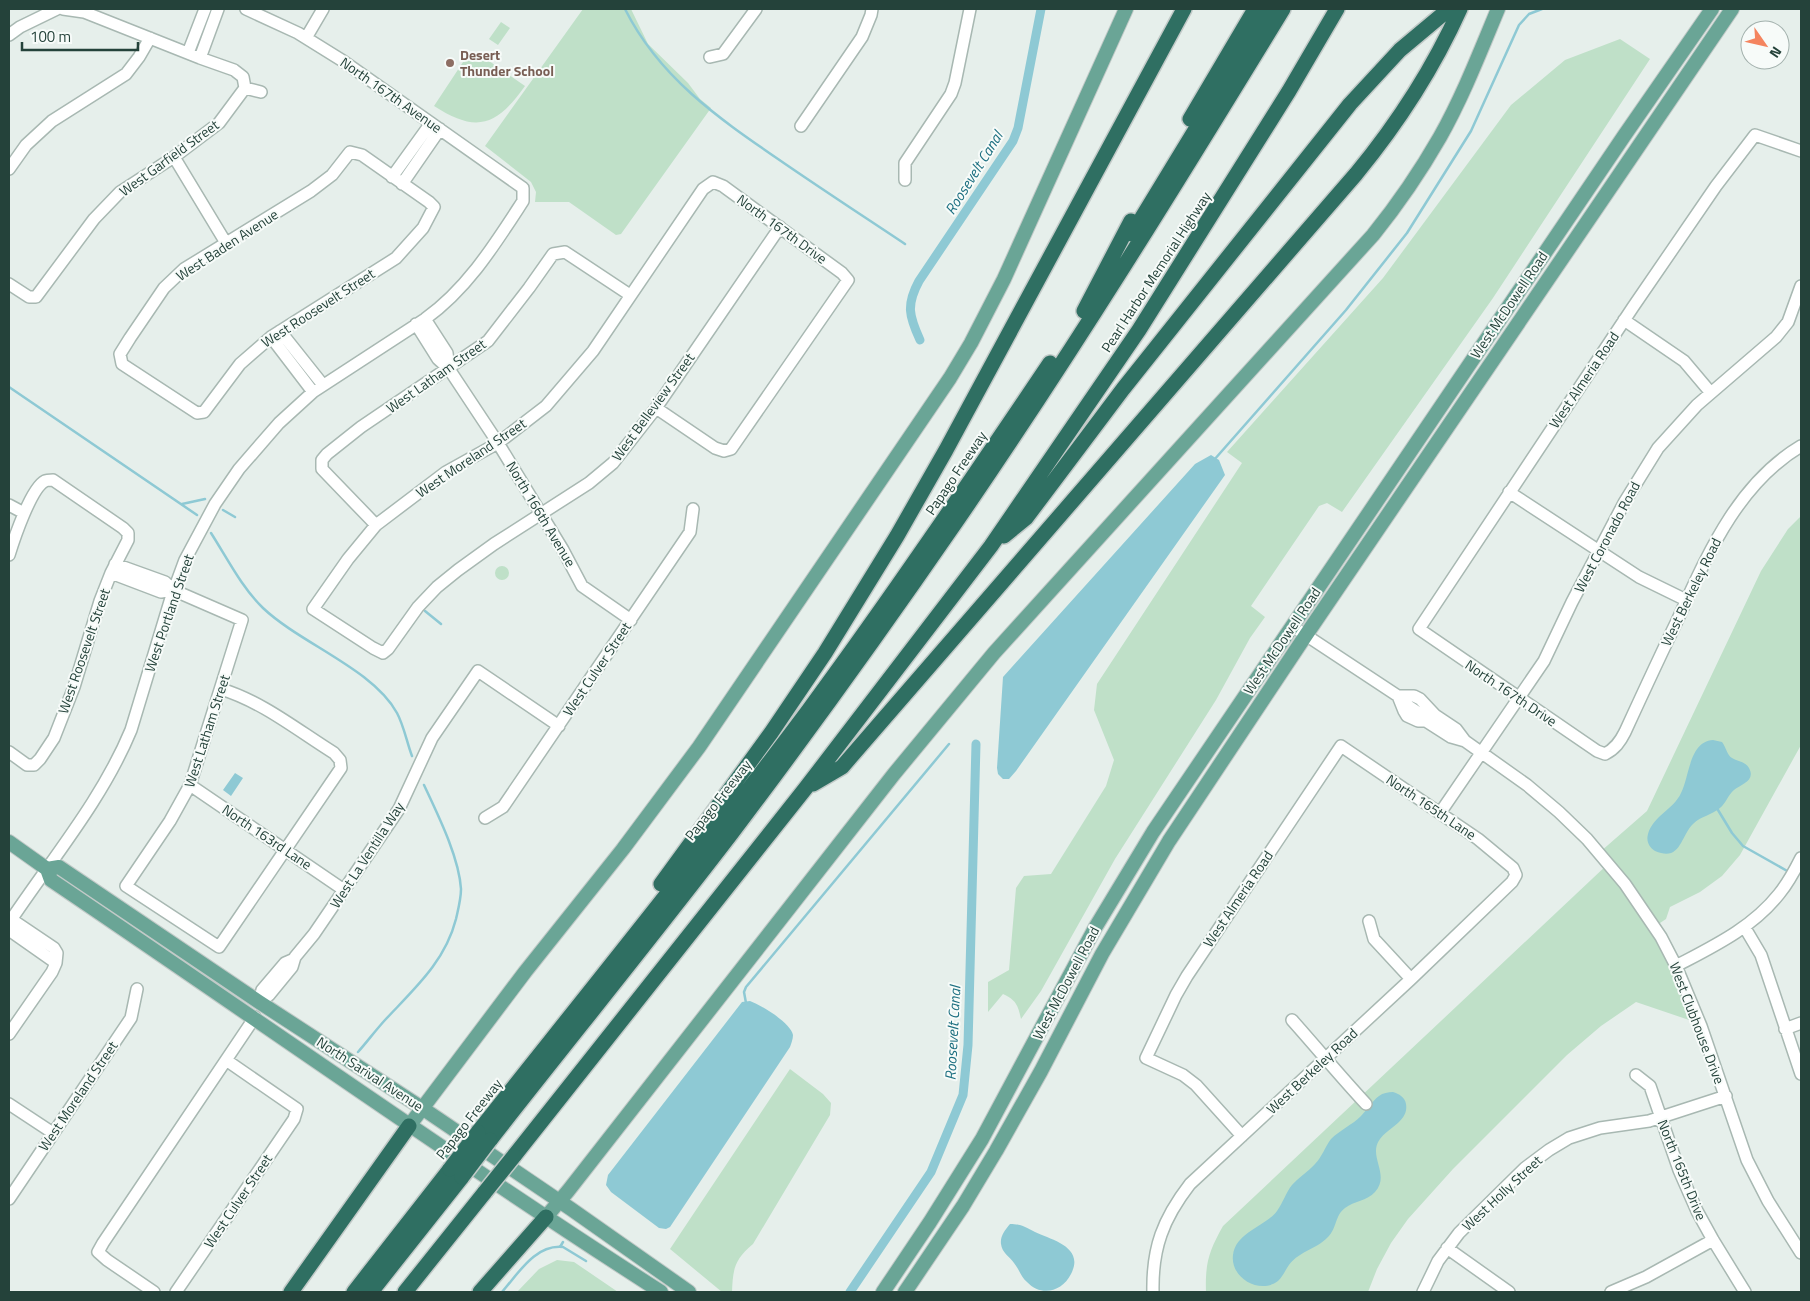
<svg xmlns="http://www.w3.org/2000/svg" width="1810" height="1301" font-family="'Titillium Web',sans-serif">
<style>
.green{fill:#bfe0c8}
.water{fill:#8ec9d4}
.lines{fill:none;stroke-linecap:round;stroke-linejoin:round}
.stream{stroke:#8ec9d4;stroke-width:2.5}
.canal{stroke:#8ec9d4;stroke-width:9}
.minor-casing{stroke:#a8b8b2;stroke-width:14}
.major-casing{stroke:#c2cac8;stroke-width:16}
.highway-casing{stroke:#c2cac8;stroke-width:18}
.minor{stroke:#fff;stroke-width:11}
.major{stroke:#6aa596;stroke-width:14}
.highway{stroke:#2f6f62;stroke-width:15}
.highway-bridge-casing{stroke:#c2cac8;stroke-width:18;stroke-linecap:butt}
.highway-bridge{stroke:#2f6f62;stroke-width:15}
.education-dot{fill:#8d6e63;stroke:#f7fbf9;stroke-width:2}
.labels{text-anchor:middle;stroke-width:4;stroke-linejoin:round;paint-order:stroke}
.education-label{font-size:14px;font-weight:bold;fill:#785e54;stroke:#f7fbf9;text-anchor:start}
.street-label{font-size:14px;fill:#24423a;stroke:#f7fbf9}
.water-label{font-size:15px;font-style:italic;fill:#1c6f80;stroke:#f7fbf9}
</style>
<rect width="100%" height="100%" fill="#e6efeb"/>
<!-- green -->
<path class="green" d="M583 9H631L648 44 688 83 700 99 711 108 621 234 616 235 569 202H535L536 192 531 182 485 146Z
M501 22 510 28 498 45 489 39Z
M1620 39 1650 59 1493 298 1342 512 1327 503 1319 506 1251 606 1265 617 1250 638 1216 700 1115 859 1041 991 1021 1019C1018 1005 1016 1000 1003 994L988 1012V982L1009 970 1016 888 1024 876 1051 874 1106 786 1114 760 1094 710 1097 684 1242 463 1227 452 1383 278 1511 105 1565 60Z
M476 52 525 86C496 127 476 133 434 106L469 53Z
M1801 516V745L1740 855 1722 876 1700 892 1670 907 1666 919 1654 927 1698 1018 1692 1021 1636 1002 1601 1026 1567 1055 1453 1169 1408 1219 1391 1243 1377 1269 1368 1292H1206C1205 1263 1209 1251 1223 1226L1609 863 1600 852 1647 811 1761 571 1788 529Z
M495 573a7 7 0 1 1 14 0a7 7 0 1 1-14 0Z
M790 1069 823 1094 831 1103 830 1115 753 1244C734 1260 733 1269 732 1292H722L670 1249Z
M557 1260 574 1262 618 1292H517L539 1269Z"/>
<!-- water -->
<path class="water" d="M1211 455 1219 460 1225 475 1016 771 1009 779H1003L998 774 997 768 1003 677 1195 464Z
M1713 740 1722 742C1726 747 1727 755 1732 758 1738 762 1745 761 1749 768 1756 781 1741 784 1734 790 1728 795 1726 803 1720 808 1712 815 1701 816 1693 824 1680 837 1681 862 1655 851 1649 847 1646 841 1648 834 1653 816 1674 809 1681 793 1690 775 1689 742 1713 740Z
M235 773 243 778 231 796 223 790Z
M750 1001C761 1005 791 1023 793 1035 793 1039 791 1044 790 1047L670 1227 666 1229 659 1228 611 1192 606 1185 608 1175 742 1002Z
M1393 1092C1399 1094 1405 1097 1406 1104 1409 1121 1388 1128 1380 1139 1367 1156 1391 1174 1375 1192 1367 1201 1354 1201 1345 1208 1335 1215 1337 1228 1328 1237 1316 1250 1297 1251 1287 1268 1284 1273 1282 1277 1278 1281 1260 1295 1230 1278 1233 1255 1236 1232 1265 1227 1277 1211 1283 1203 1286 1192 1292 1185 1299 1177 1308 1172 1315 1164 1322 1157 1325 1147 1331 1139 1340 1130 1352 1125 1361 1116 1367 1110 1372 1101 1379 1096 1383 1093 1388 1092 1393 1092Z
M1010 1224C1021 1224 1025 1227 1035 1232 1052 1240 1085 1247 1071 1274 1062 1292 1041 1297 1027 1282 1021 1277 1019 1269 1014 1263 1009 1256 1002 1253 1001 1244 1000 1236 1005 1230 1010 1224Z"/>
<g class="lines">
<!-- stream -->
<path class="stream" d="M625 9C659 77 717 117 778 159 820 188 863 216 905 244
M9 387 197 515
M1214 460 1346 310 1407 233 1471 131 1519 25 1529 14 1542 9
M182 504 205 499
M223 510 235 517
M211 533C227 558 242 588 263 608 301 644 373 669 397 713 404 726 407 743 412 756
M425 611 441 624
M1718 810 1732 833 1743 846 1789 872
M746 1003 744 992 746 987 949 744
M358 1052C367 1042 375 1031 385 1020 414 989 445 962 456 919 458 910 461 899 461 889 459 857 438 815 424 785
M560 1247 563 1242
M502 1292C518 1274 535 1244 563 1247L586 1261"/>
<!-- canal -->
<path class="canal" d="M920 340C909 316 906 305 919 281L1013 141 1018 128 1041 9
M850 1292 931 1172 963 1095 968 1045 976 744"/>
<defs>
<path id="minor" d="M63 9 84 12 200 58 234 70 243 77 245 88
M9 35 20 27 57 9
M306 38 323 9
M188 53 205 9
M710 57 723 54 756 9
M200 58 218 9
M245 88 261 92
M801 126 862 37 871 15 872 9
M1801 151 1755 135 1716 186 1633 307 1419 629 1597 751 1605 754C1615 749 1620 742 1625 732 1642 695 1659 658 1677 621 1707 556 1737 484 1801 446
M350 152 362 155 429 202 434 207 423 228 396 258 271 337 240 364 204 412 197 413 122 364 120 354 130 338 164 288 184 269 311 191 332 175Z
M174 157 226 243
M9 169 26 145 52 121 126 74 139 57 150 38
M392 177 431 123
M905 180V163L951 94 955 83 970 9
M402 184 440 129
M9 284 29 297H36L94 219 120 192 174 157 219 123 245 88
M425 319 447 353 449 369
M1624 320 1684 361 1711 393
M416 324 438 359 449 369 498 443 563 550 582 586 631 620
M280 331 323 385
M271 337 313 392
M656 408 715 448 724 451 731 449 848 280 842 273 723 186 713 182 703 189 593 351 546 406 498 443 446 472 376 525 348 559 313 609 373 648 383 653 388 649 418 607 437 587 458 570 494 544 589 483 613 463 656 408 780 227
M1509 492 1639 577 1686 600
M9 505 24 513
M376 525 322 469V460L327 454 361 427 488 341 529 288 553 254 565 252 630 295
M9 555C14 539 31 488 45 481 47 480 51 480 53 480L123 528 128 533V540L111 573 100 601 74 687 54 738 40 759 34 765H27L9 752
M115 564 165 582 173 590 242 620 190 785 170 821 126 886 219 947 341 768 340 760 334 753C297 730 263 702 221 689
M111 573 161 592 173 590
M1292 626 1398 696 1404 711 1407 716 1418 721H1426L1451 737 1465 741 1527 785 1559 812 1587 839 1625 884 1661 937 1676 966 1701 1026 1747 1160 1768 1201 1801 1253
M1398 696H1414L1420 699 1435 715 1456 729 1465 741
M1401 701 1422 715 1426 721 1429 717
M190 785 344 890
M1440 813 1544 661 1572 602 1624 503 1658 448 1697 405 1776 337 1788 322 1801 286
M485 818 503 807 690 532 693 509
M1369 921 1374 939 1411 979
M9 923C51 860 102 800 131 730L171 598 185 560 215 504 239 469 279 423 313 392 425 319C468 288 495 244 523 201V188L343 61 298 33 246 9
M1745 928 1761 955 1801 1074
M9 930 56 963
M1676 966C1714 946 1752 928 1779 894 1788 883 1795 870 1801 858
M259 1002 269 995 292 967 295 957 314 934 399 809 432 738 478 671 559 726
M259 1002 262 990 285 963 292 960
M1292 1020C1317 1048 1340 1076 1366 1104
M1785 1029 1801 1023
M9 1034 52 972 56 963 57 953 54 948 11 919
M1636 1075 1650 1086 1679 1170 1697 1211 1713 1240 1745 1292
M9 1104 53 1133
M9 1199 131 1018 137 989
M1447 1248 1509 1292
M154 1292 107 1260 98 1252 103 1243 255 1017
M176 1292 294 1119 297 1109 226 1060
M1153 1292C1152 1248 1163 1219 1190 1184L1411 979 1512 882 1516 875 1513 868 1478 839 1341 746 1187 976 1176 995 1146 1058 1183 1075 1196 1085 1242 1136
M1423 1292 1438 1261 1459 1233 1525 1168 1549 1150 1569 1138 1600 1128 1649 1121 1726 1096
M1611 1292 1646 1277 1713 1240"/>
<path id="major" d="M9 842 47 869 51 880C254 1017 454 1159 661 1292
M47 869 59 867 259 1002 422 1108 571 1209 689 1292
M409 1126 525 972 623 849 699 747 950 378 971 343 1004 279 1126 9
M546 1217 568 1191 894 774 994 653 1373 235C1398 204 1420 172 1440 137 1463 96 1480 52 1498 9
M883 1292 930 1222 982 1139 1095 928 1153 832 1624 136 1712 9
M905 1292 963 1206 996 1151 1041 1071 1102 954 1169 841 1306 635 1732 9"/>
<path id="highway" d="M1190 119 1255 9
M1132 234 1269 9
M1084 311 1131 221
M1004 536 1026 518 1123 389 1350 104 1400 50 1449 9
M813 784 842 767 1356 174C1398 123 1433 69 1460 9
M661 884 771 733 825 653 897 536 946 450 1184 9
M478 1132C589 992 701 854 808 711 892 597 971 480 1050 363
M490 1140C570 1038 652 937 731 834 809 731 885 625 958 519 1072 353 1178 181 1283 9
M514 1156 805 789 991 546 1139 330 1289 91 1337 9
M291 1292 409 1126
M354 1292 450 1169
M371 1292 462 1177
M405 1292 485 1192
M480 1292 546 1217"/>
</defs>
<!-- minor casing -->
<use href="#minor" class="minor-casing"/>
<!-- major casing -->
<use href="#major" class="major-casing"/>
<!-- highway casing -->
<use href="#highway" class="highway-casing"/>
<!-- minor -->
<use href="#minor" class="minor"/>
<!-- major -->
<use href="#major" class="major"/>
<!-- highway -->
<use href="#highway" class="highway"/>
<defs>
<path id="highway-bridge" d="M450 1169 478 1132
M462 1177 490 1140
M485 1192 514 1156"/>
</defs>
<!-- highway-bridge casing -->
<use href="#highway-bridge" class="highway-bridge-casing"/>
<!-- highway-bridge -->
<use href="#highway-bridge" class="highway-bridge"/>
</g>
<!-- markers -->
<circle class="education-dot" cx="450" cy="63" r="5"/>
<g class="labels">
<!-- education labels -->
<g class="education-label">
<text x="460" y="60">Desert<tspan x="460" dy="16">Thunder School</tspan></text>
</g>
<!-- street labels -->
<g class="street-label">
<text transform="translate(391 95) rotate(35)" y="5">North 167th Avenue</text>
<text transform="translate(169 158) rotate(-36)" y="5">West Garfield Street</text>
<text transform="translate(782 229) rotate(36)" y="5">North 167th Drive</text>
<text transform="translate(227 245) rotate(-33)" y="5">West Baden Avenue</text>
<text transform="translate(1156 272) rotate(-57)" y="5">Pearl Harbor Memorial Highway</text>
<text transform="translate(1509 305) rotate(-56)" y="5">West McDowell Road</text>
<text transform="translate(318 308) rotate(-33)" y="5">West Roosevelt Street</text>
<text transform="translate(436 376) rotate(-35)" y="5">West Latham Street</text>
<text transform="translate(1584 380) rotate(-56)" y="5">West Almeria Road</text>
<text transform="translate(653 407) rotate(-54)" y="5">West Belleview Street</text>
<text transform="translate(471 458) rotate(-34)" y="5">West Moreland Street</text>
<text transform="translate(956 473) rotate(-56)" y="5">Papago Freeway</text>
<text transform="translate(541 514) rotate(59)" y="5">North 166th Avenue</text>
<text transform="translate(1607 537) rotate(-62)" y="5">West Coronado Road</text>
<text transform="translate(1691 592) rotate(-64)" y="5">West Berkeley Road</text>
<text transform="translate(169 613) rotate(-71)" y="5">West Portland Street</text>
<text transform="translate(1282 641) rotate(-56)" y="5">West McDowell Road</text>
<text transform="translate(84 651) rotate(-71)" y="5">West Roosevelt Street</text>
<text transform="translate(597 669) rotate(-56)" y="5">West Culver Street</text>
<text transform="translate(1511 693) rotate(34)" y="5">North 167th Drive</text>
<text transform="translate(207 731) rotate(-72)" y="5">West Latham Street</text>
<text transform="translate(718 800) rotate(-52)" y="5">Papago Freeway</text>
<text transform="translate(1431 807) rotate(34)" y="5">North 165th Lane</text>
<text transform="translate(267 837) rotate(34)" y="5">North 163rd Lane</text>
<text transform="translate(367 855) rotate(-57)" y="5">West La Ventilla Way</text>
<text transform="translate(1238 899) rotate(-56)" y="5">West Almeria Road</text>
<text transform="translate(1066 983) rotate(-62)" y="5">West McDowell Road</text>
<text transform="translate(1697 1023) rotate(69)" y="5">West Clubhouse Drive</text>
<text transform="translate(1312 1071) rotate(-43)" y="5">West Berkeley Road</text>
<text transform="translate(370 1074) rotate(33)" y="5">North Sarival Avenue</text>
<text transform="translate(78 1096) rotate(-56)" y="5">West Moreland Street</text>
<text transform="translate(469 1119) rotate(-52)" y="5">Papago Freeway</text>
<text transform="translate(1682 1170) rotate(68)" y="5">North 165th Drive</text>
<text transform="translate(1502 1193) rotate(-43)" y="5">West Holly Street</text>
<text transform="translate(238 1201) rotate(-56)" y="5">West Culver Street</text>
</g>
<!-- water labels -->
<g class="water-label">
<text transform="translate(974 173) rotate(-58)" y="5">Roosevelt Canal</text>
<text transform="translate(953 1033) rotate(-87)" y="5">Roosevelt Canal</text>
</g>
</g>
<!-- border -->
<rect width="1810" height="1301" fill="none" stroke="#24423a" stroke-width="20"/>
<!-- north arrow -->
<g transform="translate(1765 45) rotate(124)"><circle r="24" fill="#f7fbf9" stroke="#a3b1ad"/>
<path d="M0-4L9 19L0 12L-9 19Z" fill="#f4845f"/>
<text y="-8" font-size="14" font-weight="bold" text-anchor="middle" fill="#24423a">N</text>
</g>
<!-- scale -->
<path d="M22 42v8h116v-8" fill="none" stroke="#24423a" stroke-width="2.5"/>
<text x="30" y="42" font-size="15" fill="#24423a" stroke="#f7fbf9" stroke-width="4" paint-order="stroke">100 m</text>
</svg>
